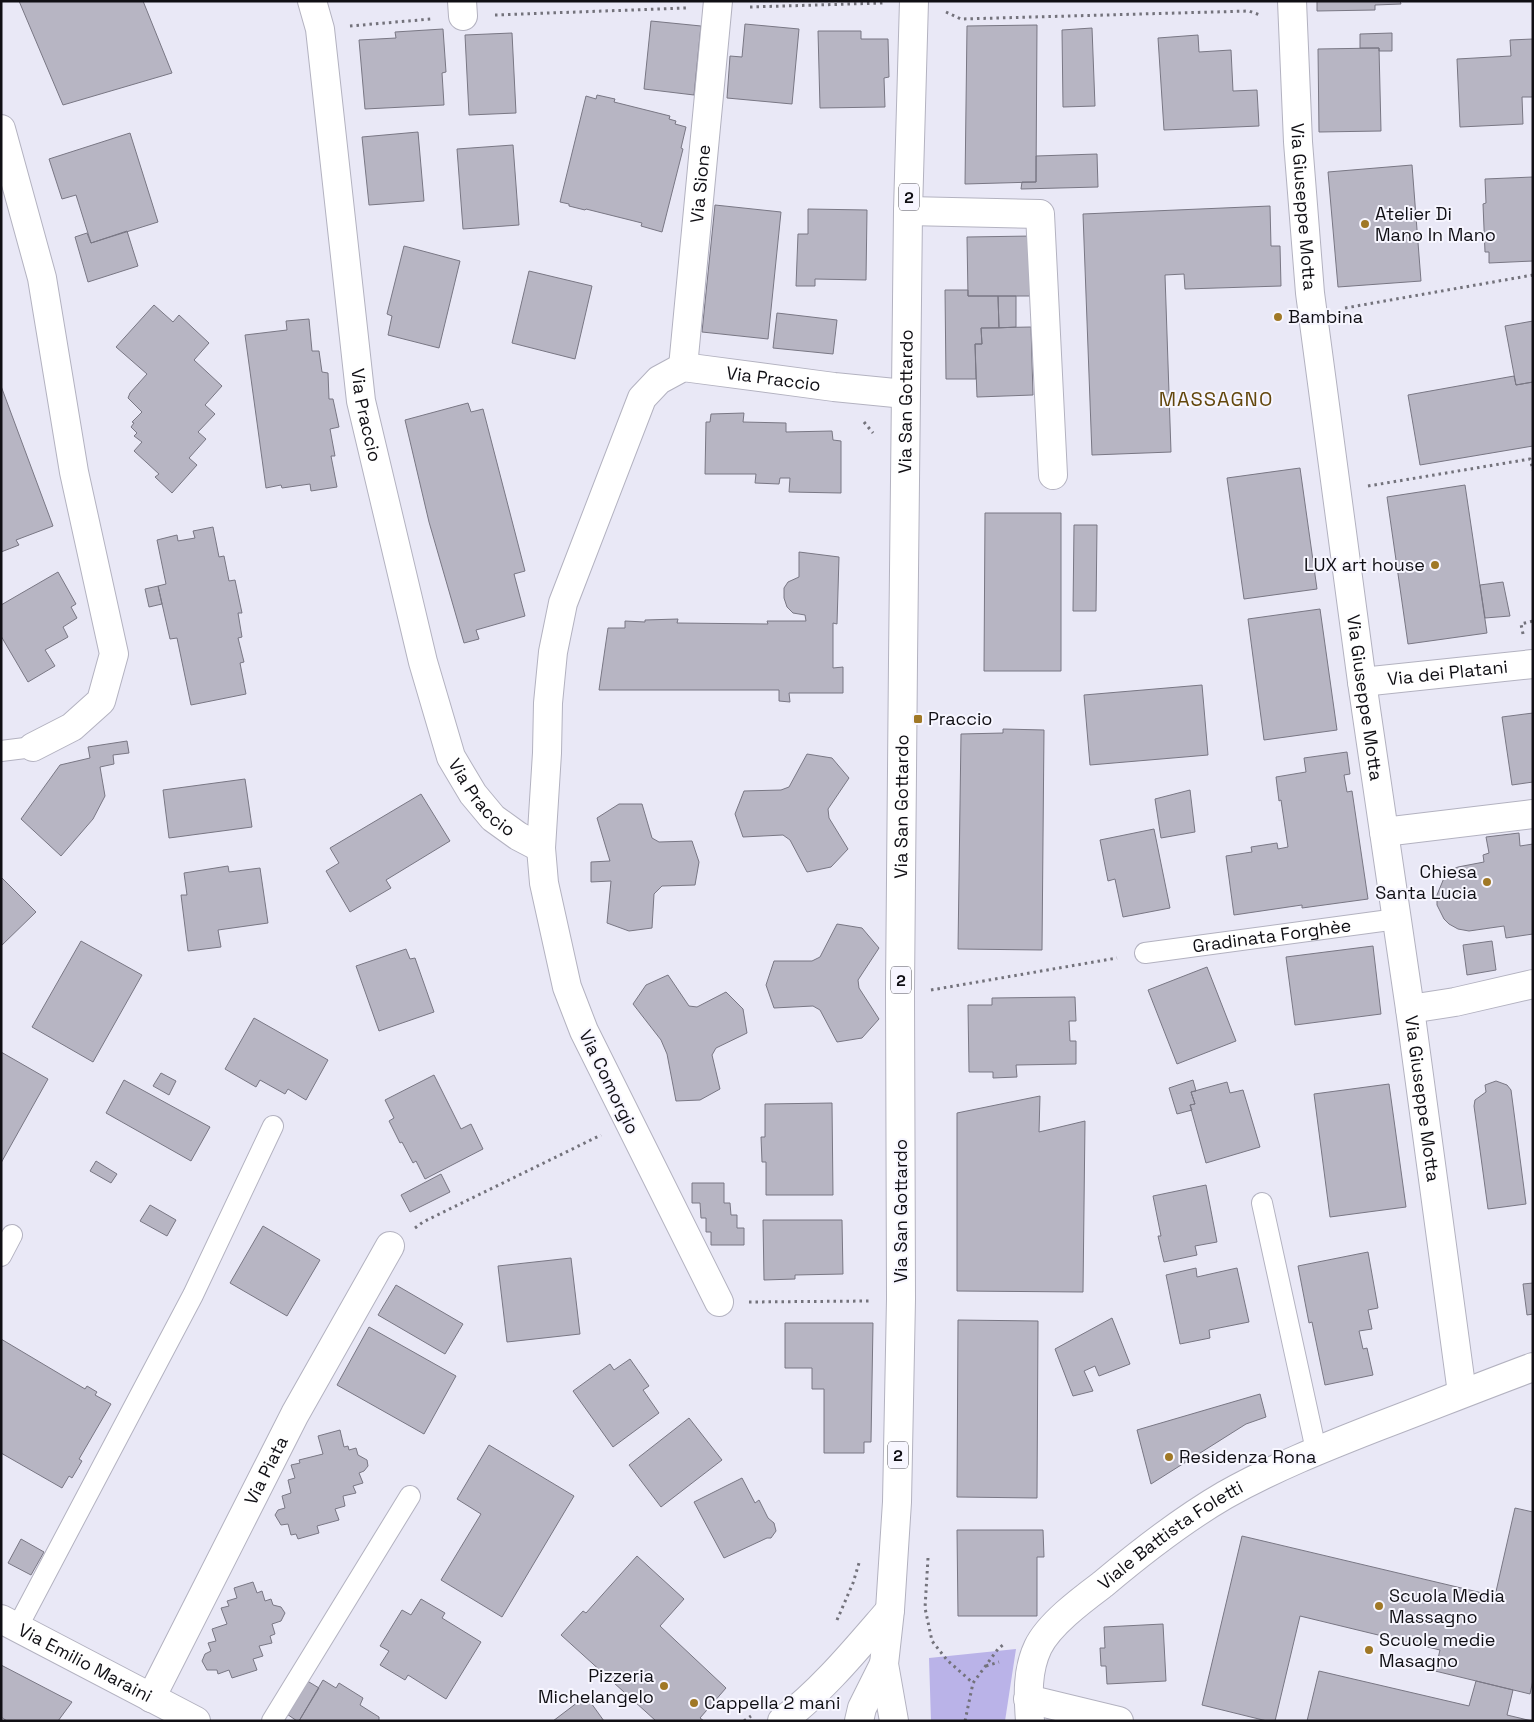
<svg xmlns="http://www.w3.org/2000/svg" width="1534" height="1722" font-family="'Space Grotesk',sans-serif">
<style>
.green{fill:#bab3e8}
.building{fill:#b7b5c3;stroke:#797784}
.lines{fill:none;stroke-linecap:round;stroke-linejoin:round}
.service-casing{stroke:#b3b2c0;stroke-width:22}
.pedestrian-casing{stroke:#b3b2c0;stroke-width:30}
.minor-casing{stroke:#b3b2c0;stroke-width:30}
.secondary-casing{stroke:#b3b2c0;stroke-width:30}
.primary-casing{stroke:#b3b2c0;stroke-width:30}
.path{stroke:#73727b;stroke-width:3;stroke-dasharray:2.5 4;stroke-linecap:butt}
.service{stroke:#fff;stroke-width:20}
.pedestrian{stroke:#fff;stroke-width:28}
.minor{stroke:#fff;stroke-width:28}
.secondary{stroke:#fff;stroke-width:28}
.primary{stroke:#fff;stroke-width:28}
.poi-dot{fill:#a07826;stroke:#f7f6ff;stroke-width:2}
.labels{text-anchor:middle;stroke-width:4;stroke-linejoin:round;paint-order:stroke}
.shield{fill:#f7f6ff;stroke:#55545a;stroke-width:1}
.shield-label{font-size:16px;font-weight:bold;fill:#100f14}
.street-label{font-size:18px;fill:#100f14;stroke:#f7f6ff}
.poi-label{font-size:18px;fill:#100f14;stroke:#f7f6ff;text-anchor:start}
.quarter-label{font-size:20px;letter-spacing:1px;fill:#63470d;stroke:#f7f6ff}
</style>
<rect width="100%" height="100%" fill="#e9e8f6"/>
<!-- green -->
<path class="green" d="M1016 1649 1005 1721H931L929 1658Z"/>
<!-- building -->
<path class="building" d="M19 1H143L172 73 63 105Z
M1317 1H1400L1401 4 1375 5V10L1317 11Z
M651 21 701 26 694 95 644 89Z
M745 24 799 29 792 104 727 98 730 56 742 57Z
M1037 25 1036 182 965 184 967 26Z
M1092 28 1095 106 1063 107 1062 30Z
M443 29 446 72 442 73 444 105 365 109 359 40 396 38 395 32Z
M818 31H861V39H888L889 77 884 78 885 107 820 108Z
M512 33 516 113 469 115 465 35Z
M1392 33V51H1379V48H1360V34Z
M1198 35 1199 52 1231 50 1233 91 1257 90 1259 126 1164 130 1158 38Z
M1533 39V97H1522L1523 124 1460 127 1457 59 1511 56 1510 40Z
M1379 48 1381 131 1319 132 1318 49Z
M597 95 615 99 614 102 670 116 669 119 676 121 675 124 686 127 681 148 683 149 662 232 641 226 642 223 586 209 585 210 569 206V204L560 202 586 96 596 99Z
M418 132 424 201 369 205 362 137Z
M130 133 158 222 91 243 76 195 62 199 49 159Z
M513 145 519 225 463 229 457 149Z
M1097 154 1098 187 1021 189 1022 182H1036V156Z
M1412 165 1421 281 1338 287 1328 172Z
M1533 177V261L1489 263V252H1485L1483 204 1486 203 1485 179Z
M715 205 781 212 768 339 702 332Z
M1270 206 1271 246H1280L1281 286 1185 289 1184 274 1165 275 1171 452 1092 455 1083 214Z
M808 209 867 210 866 280 815 279V286H796L798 234H808Z
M127 231 138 266 88 282 75 237 87 233 91 243Z
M1033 236 1034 296H968L967 237Z
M404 246 460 261 439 348 388 335 392 316 387 314Z
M529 271 592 286 575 359 512 343Z
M945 290H968V296H998L999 328H981L982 344H975L976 379H946Z
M998 296H1016V327L999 328Z
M154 305 173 322 179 315 209 343 194 360 222 386 205 405 215 414 198 432 206 439 189 458 197 465 172 493 155 477 159 474 134 451 142 442 134 436 137 433 131 427 134 423 132 422 142 412 128 398 130 393 147 374 116 347Z
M777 313 837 320 833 354 773 348Z
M309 319 312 351H319L322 372 328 373 329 399H333L339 427 330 429 335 456H331L337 487 311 491 310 484 282 488 281 485 266 488 245 335 287 330 286 321Z
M1533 321V382L1516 385 1505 326Z
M1031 327 1033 395 977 397 975 344H982L981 328Z
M1514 376 1516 385 1533 382V446L1420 465 1408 395Z
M1 386 53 526 16 540 19 545 1 552Z
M468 403 471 412 483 409 525 571 514 574 525 616 476 630 479 639 464 643 429 522 405 420Z
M744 413 743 422 786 423V432L832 431 833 440 841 441V493L789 492 790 478H780L779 484 755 483 756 474H705L706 422H710L711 414Z
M1300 468 1317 589 1244 599 1227 478Z
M1465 485 1487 633 1408 644 1387 497Z
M985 513H1061V671H984Z
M1074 525H1097L1096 611H1073Z
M213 527 219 557 224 556 229 581 235 580 242 613H238L242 637 238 638 244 662 240 663 246 694 191 705 177 638 170 639 158 586 166 584 157 540 177 535 178 541 195 538 193 531Z
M799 552 839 557 837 624 833 623V668L843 667V693H789L790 702 779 701V690H599L608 628H625V621L645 622V620L678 619 677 623 768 624 767 621H806L805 615 793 613 787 607 784 598V588L788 582 799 577Z
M58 572 76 604 71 607 77 618 63 627 68 637 45 650 55 666 28 682 1 636V605Z
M1503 582 1510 616 1485 618 1480 585Z
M158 586 162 604 149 607 145 589Z
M1320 609 1337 730 1264 740 1248 619Z
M1202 685 1208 755 1090 765 1084 695Z
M1533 713V782L1512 785 1502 717Z
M1003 729 1044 730 1042 950 958 949 961 734 1003 733Z
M127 741 129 753 113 755 114 764 100 767 105 796 93 819 61 856 21 819 60 765 90 758 88 747Z
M1347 752 1350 774 1344 775 1347 792 1352 791 1368 899 1302 908V905L1234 915 1226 856 1252 852 1251 847 1277 843 1278 849 1288 847 1281 800 1279 801 1276 777 1306 772 1304 758Z
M807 754 832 758 849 778 828 809 829 818 848 849 831 867 807 872 790 840 783 835 743 837 735 814 744 791 781 790 789 787Z
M245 779 252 827 169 838 163 790Z
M1190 790 1195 832 1161 838 1155 799Z
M421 794 450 841 386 880 391 888 350 912 326 871 339 863 330 848Z
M619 804H642L652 838 659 842 692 841 699 862 695 885 662 886 654 894 652 928 629 931 607 923 611 881 591 882V862L610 861 597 818Z
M1154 829 1170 908 1123 917 1115 879 1108 881 1100 840Z
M1519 833 1520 846 1533 844V934L1506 938 1504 926 1469 931 1458 929 1449 924 1444 919 1437 905V895L1444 878 1451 870 1458 867 1484 862 1483 855 1489 853 1486 837Z
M228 866 229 872 260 868 268 923 218 930 221 947 188 951 181 895H187L184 873Z
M1 877 36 912 1 946Z
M837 924 862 928 879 948 858 980 859 988 879 1019 862 1038 837 1042 820 1010 813 1006 774 1008 766 985 774 961H812L820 957Z
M81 941 142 975 93 1062 32 1027Z
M1492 941 1496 970 1467 975 1463 945Z
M1373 946 1381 1014 1295 1025 1286 957Z
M406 949 410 959 415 958 434 1012 379 1031 356 966Z
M1207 967 1236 1041 1177 1064 1148 990Z
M668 975 689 1006 697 1007 726 992 743 1009 747 1033 716 1048 712 1055 720 1089 700 1100 676 1101 667 1054 661 1040 633 1004 646 985Z
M1075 997 1076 1021H1069L1070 1041H1076V1064L1016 1065 1017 1077 993 1078V1072H969L968 1005H992V998Z
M254 1018 328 1060 306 1100 288 1089 285 1094 260 1080 256 1087 225 1069Z
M1 1052 48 1079 1 1163Z
M161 1073 176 1081 169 1095 153 1086Z
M434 1075 461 1129 471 1124 483 1149 425 1179 416 1161 413 1163 402 1142 400 1143 389 1121 394 1118 385 1100Z
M124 1080 210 1127 191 1161 106 1113Z
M1193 1080 1196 1091 1191 1092 1195 1104 1190 1105 1192 1110 1177 1114 1169 1088Z
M1496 1081 1507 1085 1511 1090 1526 1204 1488 1209 1474 1106 1475 1100 1486 1092 1485 1085Z
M1227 1082 1230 1093 1243 1090 1260 1147 1206 1163 1190 1105 1195 1104 1191 1092Z
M1389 1084 1406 1207 1330 1217 1314 1094Z
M1040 1096 1039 1132 1085 1121 1083 1292 957 1291V1113Z
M832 1103 833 1195H766V1162H762L761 1137H765V1104Z
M96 1161 117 1174 111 1183 90 1171Z
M441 1174 450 1192 410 1212 401 1195Z
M692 1183H724V1203H730L731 1215H737V1228H744V1245H711V1232H706V1218H701L700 1203H692Z
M1206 1185 1217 1242 1195 1246 1197 1255 1164 1262 1158 1236H1161L1153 1196Z
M150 1205 176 1220 167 1236 140 1221Z
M763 1220H842L843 1274 795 1275V1279L764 1280Z
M263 1226 320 1260 287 1316 230 1283Z
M1368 1252 1378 1308 1368 1310 1372 1329 1359 1331 1363 1349 1367 1348 1373 1375 1325 1385 1312 1322 1309 1323 1298 1266Z
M571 1258 580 1334 507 1342 498 1266Z
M1196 1268 1197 1277 1237 1268 1249 1322 1209 1330 1210 1338 1180 1344 1166 1275Z
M1533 1283V1314L1527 1315 1523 1284Z
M396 1285 463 1324 445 1354 378 1315Z
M1112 1318 1130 1364 1099 1376 1095 1366 1084 1371 1093 1391 1073 1396 1055 1349Z
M958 1320 1038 1321 1037 1498 957 1497Z
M785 1323H873L871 1442H864V1453H824V1389H812V1368H785Z
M369 1327 456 1376 424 1434 337 1385Z
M1 1339 85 1389 87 1386 97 1392 95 1395 111 1404 79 1459 82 1461 72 1478 69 1476 62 1488 1 1453Z
M630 1359 649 1386 643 1390 659 1413 613 1447 573 1391 610 1364 614 1370Z
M1260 1394 1266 1417 1246 1424 1151 1484 1137 1430Z
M689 1418 722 1460 661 1507 629 1465Z
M340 1430 344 1447 348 1446 349 1450 356 1448 358 1455 367 1460 368 1466 364 1471 359 1473 363 1483 353 1486 356 1493 343 1496 345 1506 335 1509 339 1520 317 1526 319 1533 298 1539 296 1534 291 1535 288 1524 281 1525 275 1515 278 1510 285 1508 282 1496 291 1493 288 1480 295 1478 291 1465 300 1463 299 1460 323 1454 318 1436Z
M489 1445 574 1496 502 1617 441 1580 481 1514 457 1499Z
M742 1478 755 1503 759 1500 768 1518 774 1523 776 1531 771 1538H767L724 1558 694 1502Z
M1515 1508 1533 1512V1680L1530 1694 1435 1671 1440 1650 1300 1616 1275 1721H1267L1202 1705 1242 1536 1495 1596Z
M957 1530H1043L1044 1557H1037V1616H958Z
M21 1539 44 1552 31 1575 8 1563Z
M637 1556 684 1599 660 1626 726 1688 700 1718 704 1721H656L561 1635 583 1611 586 1613Z
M253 1582 257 1593 262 1591 265 1601 271 1599 273 1605 281 1607 285 1613 281 1621 272 1624 275 1634 270 1636 272 1643 259 1646 263 1656 253 1659 257 1670 232 1678 229 1670 218 1674 217 1670H207L202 1661 205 1654 211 1651 208 1643 216 1641 212 1629 227 1624 221 1608 229 1606 227 1601 237 1598 234 1588Z
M421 1599 445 1613 442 1618 481 1642 446 1699 408 1675 405 1680 380 1665 389 1651 380 1646 399 1615 402 1610 411 1615Z
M1163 1624 1166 1681 1107 1684 1106 1666H1101L1100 1648H1105L1104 1627Z
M1 1665 72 1702 58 1721H7L1 1717Z
M1319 1671 1469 1706 1476 1681 1513 1690 1507 1715 1532 1721H1307Z
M304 1679 319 1688 299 1721H297L284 1712Z
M323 1680 336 1688 339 1683 363 1698 360 1705 379 1717V1721H299Z
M586 1696 604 1721H553Z"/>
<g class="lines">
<defs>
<g id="service">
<path d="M1 751 33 747"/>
<path id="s1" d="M1145 953 1397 919"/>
<path d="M1262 1203 1316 1450"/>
<path d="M1 1256 12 1235"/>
<path d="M17 1628 193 1295 273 1126"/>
<path d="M272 1721 410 1496"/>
</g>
<path id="pedestrian" d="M1384 832 1533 814
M1410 1009 1455 1002 1533 984"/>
<g id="minor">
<path id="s2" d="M312 1 320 29 361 401 423 662 451 757 473 794 493 818 518 836 541 848"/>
<path d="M462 1 463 16"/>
<path id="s3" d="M1292 1 1298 142 1310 293 1362 682 1410 1009 1462 1393"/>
<path d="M1 129 42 278 74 472 114 654 101 701 72 727 33 747"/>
<path d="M908 211 1040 214 1053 475"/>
<path id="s4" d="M683 367 718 1"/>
<path id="s5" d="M1362 682 1533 664"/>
<path id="s6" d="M719 1302 584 1031 567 987 544 883 541 848 547 753 548 703 553 652 563 603 642 398 659 380 683 367 834 387 905 394"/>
<path id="s7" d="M1 1619 196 1721"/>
<path id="s8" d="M151 1698 295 1414 390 1246"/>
<path d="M1028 1699 1119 1721"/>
<path id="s9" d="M1030 1721C1028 1695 1027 1670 1038 1647 1049 1624 1083 1599 1103 1584 1141 1552 1182 1520 1225 1495 1273 1468 1323 1448 1374 1428 1427 1408 1479 1387 1533 1367"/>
</g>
<path id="secondary" d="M782 1721C823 1690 857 1648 890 1610"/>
<g id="primary">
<path d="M859 1721 862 1708 884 1664"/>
<path id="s10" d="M894 1721 884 1664 890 1610 897 1502 901 1299 900 989 903 661 908 211 914 1"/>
</g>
</defs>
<!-- service casing -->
<use href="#service" class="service-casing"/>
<!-- pedestrian casing -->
<use href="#pedestrian" class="pedestrian-casing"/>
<!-- minor casing -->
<use href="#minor" class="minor-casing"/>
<!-- secondary casing -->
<use href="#secondary" class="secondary-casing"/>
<!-- primary casing -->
<use href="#primary" class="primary-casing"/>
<!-- path -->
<path class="path" d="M750 7 883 3
M946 12 961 19 1249 11 1260 15
M495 15 686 8
M350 26 431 19
M1345 308 1533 275
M864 422 873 433
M1368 486 1530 459 1533 470
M1523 634 1521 624 1533 621
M931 990 1117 958
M415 1228 423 1222 601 1135
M749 1302 870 1301
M928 1558 925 1608 932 1641 947 1660 973 1683
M837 1620 853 1583 859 1563
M986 1666 999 1662
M744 1721 751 1716
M965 1721 973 1683 998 1649 1004 1644"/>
<!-- service -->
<use href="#service" class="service"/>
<!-- pedestrian -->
<use href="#pedestrian" class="pedestrian"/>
<!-- minor -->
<use href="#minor" class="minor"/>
<!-- secondary -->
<use href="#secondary" class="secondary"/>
<!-- primary -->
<use href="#primary" class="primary"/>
</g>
<!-- markers -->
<g class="poi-dot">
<circle cx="1365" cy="224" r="5"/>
<circle cx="1278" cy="317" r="5"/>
<circle cx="1435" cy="565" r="5"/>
<rect x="913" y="714" width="10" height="10" rx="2.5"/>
<circle cx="1487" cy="882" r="5"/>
<circle cx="1169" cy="1457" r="5"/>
<circle cx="1379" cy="1606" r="5"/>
<circle cx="1369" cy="1650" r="5"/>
<circle cx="664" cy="1686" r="5"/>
<circle cx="694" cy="1703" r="5"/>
</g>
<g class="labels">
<!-- shield labels -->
<g class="shield">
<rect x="899" y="183.5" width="20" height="27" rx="4"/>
<rect x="891" y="966.5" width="20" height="27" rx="4"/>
<rect x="888" y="1441.5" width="20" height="27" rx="4"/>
</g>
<g class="shield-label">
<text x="909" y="203">2</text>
<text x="901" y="986">2</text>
<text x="898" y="1461">2</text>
</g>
<!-- street labels -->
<g class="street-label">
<text dy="6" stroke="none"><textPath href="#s4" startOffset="184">Via Sione</textPath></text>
<text dy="6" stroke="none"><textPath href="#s3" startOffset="206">Via Giuseppe Motta</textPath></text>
<text dy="6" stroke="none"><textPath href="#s6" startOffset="1101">Via Praccio</textPath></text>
<text dy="6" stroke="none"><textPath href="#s10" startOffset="1321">Via San Gottardo</textPath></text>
<text dy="6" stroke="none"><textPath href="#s2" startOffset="418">Via Praccio</textPath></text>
<text dy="6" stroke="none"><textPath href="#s5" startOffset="86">Via dei Platani</textPath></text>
<text dy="6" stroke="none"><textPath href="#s3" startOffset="701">Via Giuseppe Motta</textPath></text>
<text dy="6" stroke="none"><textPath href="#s2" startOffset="822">Via Praccio</textPath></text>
<text dy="6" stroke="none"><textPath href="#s10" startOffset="916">Via San Gottardo</textPath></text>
<text dy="6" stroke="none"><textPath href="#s1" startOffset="128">Gradinata Forghèe</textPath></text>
<text transform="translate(609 1082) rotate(64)" y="6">Via Comorgio</text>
<text dy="6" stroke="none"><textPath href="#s3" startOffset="1106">Via Giuseppe Motta</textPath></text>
<text transform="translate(901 1211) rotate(-90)" y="6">Via San Gottardo</text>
<text dy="6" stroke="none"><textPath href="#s8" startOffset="255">Via Piata</textPath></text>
<text dy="6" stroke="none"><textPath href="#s9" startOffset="250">Viale Battista Foletti</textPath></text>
<text dy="6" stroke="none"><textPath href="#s7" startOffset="95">Via Emilio Maraini</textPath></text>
</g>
<!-- poi labels -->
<g class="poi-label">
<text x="1375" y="220">Atelier Di<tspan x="1375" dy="21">Mano In Mano</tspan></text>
<text x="1288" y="323">Bambina</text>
<text x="1425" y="571" text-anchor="end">LUX art house</text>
<text x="928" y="725">Praccio</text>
<text x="1477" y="878" text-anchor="end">Chiesa<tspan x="1477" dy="21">Santa Lucia</tspan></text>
<text x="1179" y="1463">Residenza Rona</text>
<text x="1389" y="1602">Scuola Media<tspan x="1389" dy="21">Massagno</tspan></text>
<text x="1379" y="1646">Scuole medie<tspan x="1379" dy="21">Masagno</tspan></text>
<text x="654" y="1682" text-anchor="end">Pizzeria<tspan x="654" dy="21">Michelangelo</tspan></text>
<text x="704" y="1709">Cappella 2 mani</text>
</g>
<!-- quarter labels -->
<g class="quarter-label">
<text x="1216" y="406">MASSAGNO</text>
</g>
</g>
<!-- border -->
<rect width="1534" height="1722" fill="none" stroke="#100f14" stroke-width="5"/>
</svg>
